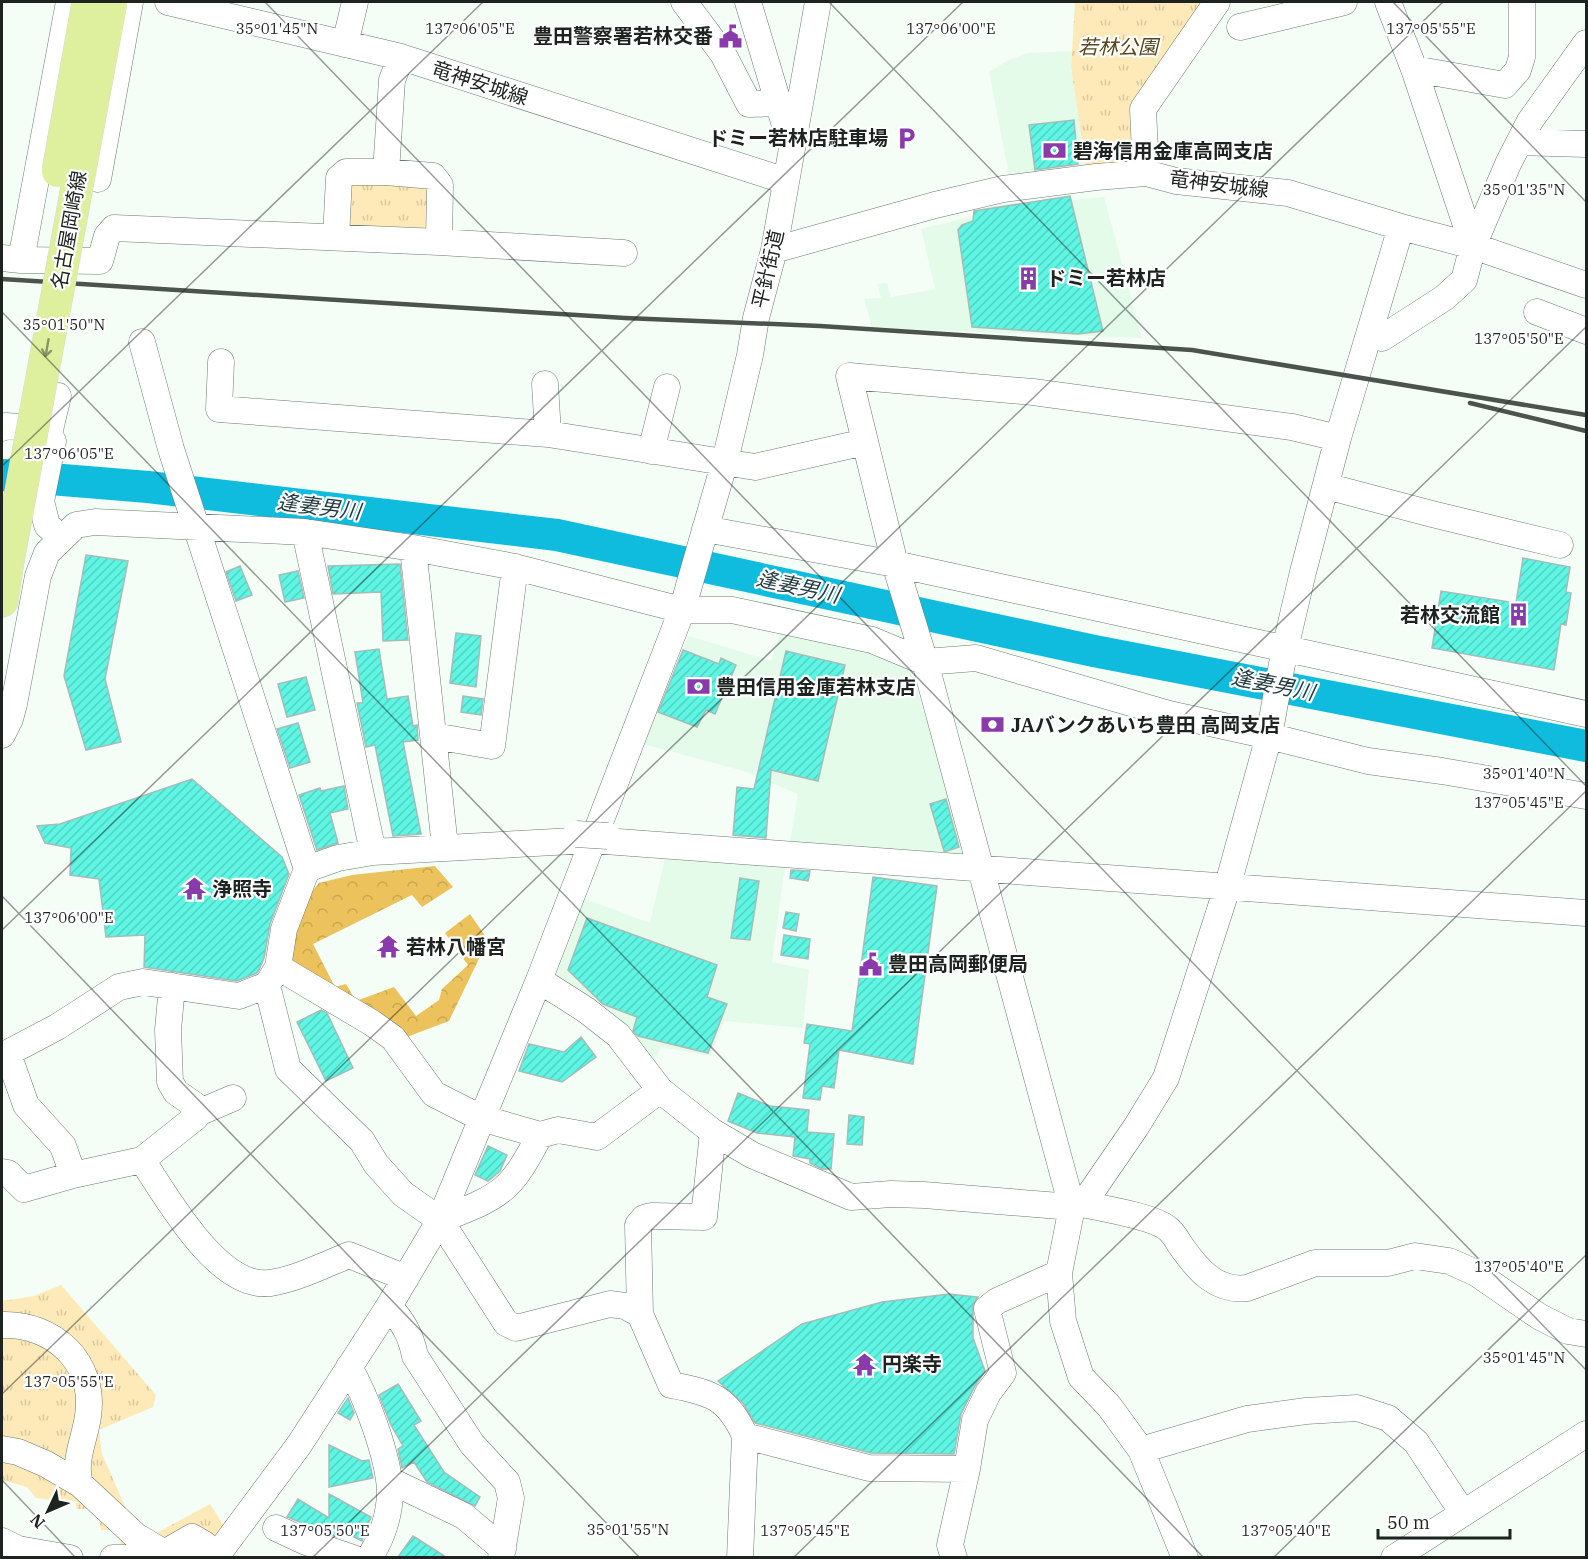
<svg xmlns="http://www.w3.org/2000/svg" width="1588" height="1559" font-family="'IBM Plex Serif','Noto Sans JP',serif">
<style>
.built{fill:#e4fbe9}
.grass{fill:url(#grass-tufts)}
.forest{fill:url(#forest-crowns)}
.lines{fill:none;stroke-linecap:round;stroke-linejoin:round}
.river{stroke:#0fbcdd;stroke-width:32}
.building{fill:url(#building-hatch);stroke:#a5bcb8;stroke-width:1.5}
.minor-casing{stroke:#6c7b70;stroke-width:27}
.major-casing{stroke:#dbdcdb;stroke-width:33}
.minor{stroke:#fff;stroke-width:26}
.major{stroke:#deef9e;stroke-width:32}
.rail{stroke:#4c534d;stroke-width:4.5}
.minor-bridge-casing{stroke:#6c7b70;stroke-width:27;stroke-linecap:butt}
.major-bridge-casing{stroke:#dbdcdb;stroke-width:33;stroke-linecap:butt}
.minor-bridge{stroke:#fff;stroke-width:26}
.major-bridge{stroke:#deef9e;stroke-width:32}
.oneway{stroke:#879364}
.ticks{fill:none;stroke:#1d231e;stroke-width:1.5;stroke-opacity:0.45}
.labels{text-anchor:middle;stroke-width:4.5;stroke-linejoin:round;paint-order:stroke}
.poi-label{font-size:20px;font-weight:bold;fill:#1d231e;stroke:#fff;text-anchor:start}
.park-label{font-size:20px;font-style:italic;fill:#56461b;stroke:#fff}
.street-label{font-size:20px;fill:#1d231e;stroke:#fff}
.water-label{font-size:21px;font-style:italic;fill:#253d43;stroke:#fff}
.ticks-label{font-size:15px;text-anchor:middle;fill:#1d231e;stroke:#fff;stroke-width:4.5;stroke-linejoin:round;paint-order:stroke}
</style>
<defs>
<pattern id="grass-tufts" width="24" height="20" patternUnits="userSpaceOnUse" patternTransform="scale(1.5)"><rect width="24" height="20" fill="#fee9b8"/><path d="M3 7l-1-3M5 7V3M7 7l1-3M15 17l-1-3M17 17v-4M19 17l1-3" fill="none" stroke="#d9c89e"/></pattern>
<pattern id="forest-crowns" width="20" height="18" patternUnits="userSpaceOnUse" patternTransform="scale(1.5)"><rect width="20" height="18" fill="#ebc25b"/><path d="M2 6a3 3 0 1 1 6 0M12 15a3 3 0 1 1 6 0" fill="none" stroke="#c9a64f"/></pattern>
<pattern id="building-hatch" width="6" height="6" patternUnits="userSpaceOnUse" patternTransform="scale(1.5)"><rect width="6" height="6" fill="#5ff5e3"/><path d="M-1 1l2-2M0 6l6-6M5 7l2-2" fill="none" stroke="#52d2c2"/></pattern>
</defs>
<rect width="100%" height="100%" fill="#f4fef6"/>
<!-- built -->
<path class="built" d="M1072 51 1071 67 1087 174 1011 185 989 72 1007 61 1027 53Z
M1104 197 1142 338 872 328 864 299 881 298 877 284 887 283 891 297 935 289 921 229 1013 206Z
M782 627 874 650 909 667 969 849 963 858 790 842 798 794 744 771 643 744 689 636 771 661Z
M665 857 727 864 785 865 772 962 809 970 803 1028 724 1021 711 1056 661 1047 652 1064 551 978 583 898 650 923Z"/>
<!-- grass -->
<path class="grass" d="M1075 2H1208L1141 96 1135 162 1087 174 1071 67Z
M353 182 423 185 431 194 426 230 347 229 346 187Z
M61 1285 156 1395 153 1407 99 1430 102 1454 135 1529 151 1536 210 1504 226 1529 200 1557 120 1548 121 1530H101L97 1509H77L75 1503 36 1498 27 1487 2 1480V1301L34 1296Z"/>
<!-- forest -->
<path class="forest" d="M435 866 453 887 422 907 412 895 313 944 335 987 346 984 356 1001 394 987 416 1016 439 1000 442 989 468 965 445 933 470 914 488 940 449 1021 404 1038 288 972 297 908 319 883 352 875Z"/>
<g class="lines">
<!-- river -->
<path class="river" d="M2 475 148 487 557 535 1094 651 1586 746"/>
</g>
<!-- building -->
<path class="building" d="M1074 120 1078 164 1035 170 1029 125Z
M1070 196 1103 331 1078 334 972 327 958 230 962 225 973 221 974 211Z
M86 555 128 561 105 679 121 742 86 750 64 676Z
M1523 558 1570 567 1566 592 1571 593 1566 625 1561 624 1554 670 1432 648 1441 591 1516 603Z
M400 564 408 640 383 641 381 592 333 594 328 566Z
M240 566 252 595 236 601 226 572Z
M298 571 304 598 285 602 279 575Z
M456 633 481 636 476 687 450 683Z
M379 649 387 699 408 696 413 726 417 725 418 740 403 742 421 834 393 836 375 745 366 747 357 703H363L355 652Z
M683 650 719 664 721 658 736 665 715 714 706 710 697 727 658 712Z
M786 651 845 665 818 781 771 770 766 838 733 835 737 787 754 789Z
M306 677 315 710 287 717 278 684Z
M463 696 483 699 481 715 461 712Z
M298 723 310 762 290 768 277 729Z
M192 779 282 857 289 874 270 924 264 958 259 970 257 973 237 981 144 967 145 935 106 937 99 879 70 875 71 848 45 843 37 826 60 824Z
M344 786 348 809 330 813 338 843 317 850 299 795 320 788 321 791Z
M946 799 959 847 947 851H944L930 804Z
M791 870 810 871 808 881 790 878Z
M873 877 937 886 913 1064 839 1050 834 1088 822 1086 820 1100 803 1098 810 1044 804 1043 807 1024 852 1031Z
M740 878 759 881 750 940 731 938Z
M786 912 799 914 796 931 783 928Z
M587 918 717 965 707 997 727 1004 708 1053 638 1036 633 1031 637 1017 603 1004 568 970Z
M784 935 810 939 808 959 781 955Z
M321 1010 327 1013 353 1068 326 1081 297 1022Z
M581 1037 596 1057 562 1082 519 1071 529 1044 564 1052Z
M738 1093 770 1106 809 1110 807 1132 834 1134 831 1169H822L810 1163V1159L793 1156 795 1137 757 1133 728 1121Z
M849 1115 864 1117 862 1145 847 1144Z
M488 1146 507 1155 500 1171 488 1181 475 1175Z
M949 1294 978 1297 973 1305V1338L985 1371 975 1386 961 1414 954 1454 871 1453 755 1423 743 1403 718 1381 802 1324 882 1302Z
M398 1384 421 1421 414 1425 444 1472 480 1497 475 1506 427 1482 414 1462 402 1468 398 1449 403 1446 391 1425 379 1395Z
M348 1398 354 1413 350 1420 338 1413Z
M329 1445 362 1461 369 1460 373 1478 329 1487Z
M329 1494 371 1517 362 1541 340 1530 337 1537 287 1517 298 1499 329 1518Z
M413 1536 446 1557H398Z"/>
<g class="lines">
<defs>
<path id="minor" d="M168 2 401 57 786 181
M684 2 723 54 749 104 779 103
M748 2 790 142
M1388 2 1414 69 1473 246
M1240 27 1344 2
M345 44 355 2
M1414 69 1505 85 1518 70 1522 57V2
M1520 142 1586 144
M386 172 392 80 401 57
M1146 173 1143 109 1217 2
M98 179 130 2
M336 237 339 178 346 172H386L433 176 440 185 439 242
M774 250 935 205 1003 189 1096 177 1146 173 1176 181 1288 193 1401 227 1473 246 1586 285
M2 258 21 260 100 261 107 236 114 228 439 242 624 253
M21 260 69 2
M1537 312 1586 331
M1382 338 1444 298 1464 280 1473 246 1508 164 1530 121 1586 43
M221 362 219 409 548 434 755 467 865 442
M545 384 548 434
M2 428 6 426 44 429 53 441 41 501 47 525 61 538
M49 434 58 396
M651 451 667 387
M1326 486 1432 514 1560 545
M705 529 895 564 1586 714
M305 532 373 852
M413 548 445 847
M2 735 10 719 14 704 38 576 47 553 76 525 95 522 305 532 413 548 515 567 682 610H732L872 640 925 662 976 658 1169 714 1269 736 1368 761 1442 771 1586 796
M434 736 492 746 515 567
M307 869 338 858 373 852 591 840 1586 913
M278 967 372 1023 393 1038 434 1094 481 1118 540 1135 558 1130 597 1137 660 1090
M539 980 586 1010 618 1035 660 1090 713 1132 752 1155 851 1197 891 1194 924 1195 1072 1207 1083 1204C1104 1209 1152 1216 1167 1228 1173 1232 1177 1240 1181 1246 1197 1269 1216 1292 1247 1288L1315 1263H1388L1415 1256 1449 1261 1476 1273 1540 1317 1568 1331 1586 1334
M267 985 288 1069 362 1141 376 1164 403 1194 440 1220 506 1323 516 1328 610 1304 625 1306 640 1314 671 1385C710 1392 728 1397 745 1436L740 1558
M8 1054 26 1105 63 1146 73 1175
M2 1056 57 1027 119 987 143 982 239 996 267 985 278 967 284 929 307 869 171 449 142 342
M198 1113 233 1098
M142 1160C167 1197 218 1290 270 1283 297 1279 324 1265 349 1255L406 1278
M2 1172 8 1173 24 1189 73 1175 142 1160 196 1117 198 1113 196 1106 176 1092 170 1082 168 1030 172 986
M1083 1204 1136 1127 1166 1078 1227 888 1269 736 1284 653 1303 572 1338 438 1401 227
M440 1220C461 1211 485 1204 503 1189 519 1176 530 1153 540 1135
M389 1306C403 1322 411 1335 415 1356L472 1444 507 1482 511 1498 501 1558
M640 1314 638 1225 644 1218 651 1216 704 1217 713 1132
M2 1325C53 1323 96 1362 88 1416 85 1439 73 1460 80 1484
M349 1367C366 1396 389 1458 390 1491 390 1514 382 1539 369 1558
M745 1436 869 1468 967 1469 950 1545 954 1558
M2 1449 18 1452 46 1464 80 1484 136 1536 173 1558
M1141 1450 1247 1419 1306 1411 1357 1408 1388 1418 1416 1442 1463 1513
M967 1469 975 1420 988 1393 1003 1373 987 1309 997 1301 1059 1273
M389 1480 464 1516 503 1549
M276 1528 306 1542 353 1558
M2 1541 18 1549 70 1558
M166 1552 192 1537 204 1544 194 1558
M113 1558H138
M215 1558 299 1445 389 1306 440 1220 539 980 682 610 725 461 750 355 756 318 774 250 818 2
M1185 1558 1141 1450 1109 1406 1081 1377 1063 1321 1059 1273 1072 1207 925 662 895 564 849 376 1033 392 1292 427 1338 438
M1394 1558 1586 1434"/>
<path id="major" d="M2 601 7 567"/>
</defs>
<!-- minor casing -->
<use href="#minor" class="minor-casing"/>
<!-- major casing -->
<use href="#major" class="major-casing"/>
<!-- minor -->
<use href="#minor" class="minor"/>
<!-- major -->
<use href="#major" class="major"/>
<!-- rail -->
<path class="rail" d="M2 279 625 318 820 326 1192 350 1586 415
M1470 403 1586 431"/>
<defs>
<path id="minor-bridge" d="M576 834 608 836"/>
<path id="major-bridge" d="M58 171 88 2
M7 567 111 2"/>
</defs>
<!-- minor-bridge casing -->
<use href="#minor-bridge" class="minor-bridge-casing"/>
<!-- major-bridge casing -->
<use href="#major-bridge" class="major-bridge-casing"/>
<!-- minor-bridge -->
<use href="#minor-bridge" class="minor-bridge"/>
<!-- major-bridge -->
<use href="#major-bridge" class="major-bridge"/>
</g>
<!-- one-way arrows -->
<defs><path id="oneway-shaft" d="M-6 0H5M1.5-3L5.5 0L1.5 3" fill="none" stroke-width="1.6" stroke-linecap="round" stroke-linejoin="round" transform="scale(1.5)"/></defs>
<use class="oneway" href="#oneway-shaft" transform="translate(47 348) rotate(100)"/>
<!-- ticks -->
<path class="ticks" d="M265 2 1586 1370M829 2 1586 786M1393 2 1586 202M2 312 1204 1558M2 466 483 2M2 896 640 1558M2 930 963 2M2 1394 1443 2M2 1480 76 1558M312 1558 1586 327M793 1558 1586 791M1273 1558 1586 1255"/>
<!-- icons -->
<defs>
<symbol id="civic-bare" viewBox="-9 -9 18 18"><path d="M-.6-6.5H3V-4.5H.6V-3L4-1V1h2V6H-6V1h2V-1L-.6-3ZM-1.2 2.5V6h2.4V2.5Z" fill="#893bac" stroke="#fff" stroke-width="2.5" paint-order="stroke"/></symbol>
<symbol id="parking-bare" viewBox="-9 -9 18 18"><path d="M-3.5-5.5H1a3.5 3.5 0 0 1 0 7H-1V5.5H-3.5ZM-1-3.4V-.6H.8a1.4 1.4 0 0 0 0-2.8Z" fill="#893bac" stroke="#fff" stroke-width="2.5" paint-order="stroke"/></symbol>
<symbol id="bank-bare" viewBox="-9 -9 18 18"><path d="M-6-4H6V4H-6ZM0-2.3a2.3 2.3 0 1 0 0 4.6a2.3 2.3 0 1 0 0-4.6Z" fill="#893bac" stroke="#fff" stroke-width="2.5" paint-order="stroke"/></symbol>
<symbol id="building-bare" viewBox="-9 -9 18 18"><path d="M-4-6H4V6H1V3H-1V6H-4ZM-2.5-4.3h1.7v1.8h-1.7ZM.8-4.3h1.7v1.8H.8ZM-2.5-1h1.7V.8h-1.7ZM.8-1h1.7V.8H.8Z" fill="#893bac" stroke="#fff" stroke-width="2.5" paint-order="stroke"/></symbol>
<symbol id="temple-bare" viewBox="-9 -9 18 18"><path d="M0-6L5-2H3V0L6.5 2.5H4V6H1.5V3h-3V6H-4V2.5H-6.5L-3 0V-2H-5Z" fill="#893bac" stroke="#fff" stroke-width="2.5" paint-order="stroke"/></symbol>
</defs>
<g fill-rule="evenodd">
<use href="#civic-bare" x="714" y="20" width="33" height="33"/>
<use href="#parking-bare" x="890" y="122" width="33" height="33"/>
<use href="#bank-bare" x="1038" y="134" width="33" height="33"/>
<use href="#building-bare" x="1012" y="262" width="33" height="33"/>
<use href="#building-bare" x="1502" y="598" width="33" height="33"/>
<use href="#bank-bare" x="682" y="670" width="33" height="33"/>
<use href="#bank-bare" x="976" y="708" width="33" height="33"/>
<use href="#temple-bare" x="178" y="872" width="33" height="33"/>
<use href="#temple-bare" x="372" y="930" width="33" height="33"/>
<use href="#civic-bare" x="854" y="948" width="33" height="33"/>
<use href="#temple-bare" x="848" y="1348" width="33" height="33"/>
</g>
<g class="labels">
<!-- poi labels -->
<g class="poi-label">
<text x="713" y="43" text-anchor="end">豊田警察署若林交番</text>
<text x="888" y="145" text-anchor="end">ドミー若林店駐車場</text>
<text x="1073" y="158">碧海信用金庫高岡支店</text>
<text x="1046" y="285">ドミー若林店</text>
<text x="1500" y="622" text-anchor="end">若林交流館</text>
<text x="716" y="694">豊田信用金庫若林支店</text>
<text x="1011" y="732">JAバンクあいち豊田 高岡支店</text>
<text x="212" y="896">浄照寺</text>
<text x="406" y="954">若林八幡宮</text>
<text x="888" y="971">豊田高岡郵便局</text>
<text x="882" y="1371">円楽寺</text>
</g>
<!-- park labels -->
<g class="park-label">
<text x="1118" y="54">若林公園</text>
</g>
<!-- street labels -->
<g class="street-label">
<text transform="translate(480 83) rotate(18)" y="7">竜神安城線</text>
<text transform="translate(1219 184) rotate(7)" y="7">竜神安城線</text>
<text transform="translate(69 230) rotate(-80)" y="7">名古屋岡崎線</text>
<text transform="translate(768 269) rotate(-77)" y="7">平針街道</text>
</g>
<!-- water labels -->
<g class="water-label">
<text transform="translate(319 507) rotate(7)" y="7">逢妻男川</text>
<text transform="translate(798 587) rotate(12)" y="7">逢妻男川</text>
<text transform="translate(1273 685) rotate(11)" y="7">逢妻男川</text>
</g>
</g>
<g class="ticks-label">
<text x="470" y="34">137°06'05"E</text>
<text x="951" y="34">137°06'00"E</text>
<text x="1431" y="34">137°05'55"E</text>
<text x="277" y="34">35°01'45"N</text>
<text x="1524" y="195">35°01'35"N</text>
<text x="64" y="330">35°01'50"N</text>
<text x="1519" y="344">137°05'50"E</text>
<text x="69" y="459">137°06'05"E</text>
<text x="1524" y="779">35°01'40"N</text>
<text x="1519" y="808">137°05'45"E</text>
<text x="69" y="923">137°06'00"E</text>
<text x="1519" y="1272">137°05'40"E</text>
<text x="1524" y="1363">35°01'45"N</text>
<text x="69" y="1387">137°05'55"E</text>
<text x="628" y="1535">35°01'55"N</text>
<text x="325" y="1536">137°05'50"E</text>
<text x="805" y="1536">137°05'45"E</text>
<text x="1286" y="1536">137°05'40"E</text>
</g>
<!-- border -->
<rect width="1588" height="1559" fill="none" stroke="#1d231e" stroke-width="6"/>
<!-- north arrow -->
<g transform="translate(48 1511) rotate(226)" stroke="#ffffff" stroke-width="4.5" paint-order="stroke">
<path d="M0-4.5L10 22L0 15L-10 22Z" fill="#1d231e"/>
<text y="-9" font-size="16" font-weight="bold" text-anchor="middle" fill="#1d231e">N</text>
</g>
<!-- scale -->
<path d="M1378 1529v9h132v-9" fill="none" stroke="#1d231e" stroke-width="3"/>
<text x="1387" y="1529" font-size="18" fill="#1d231e" stroke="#ffffff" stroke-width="4.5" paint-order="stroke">50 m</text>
</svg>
